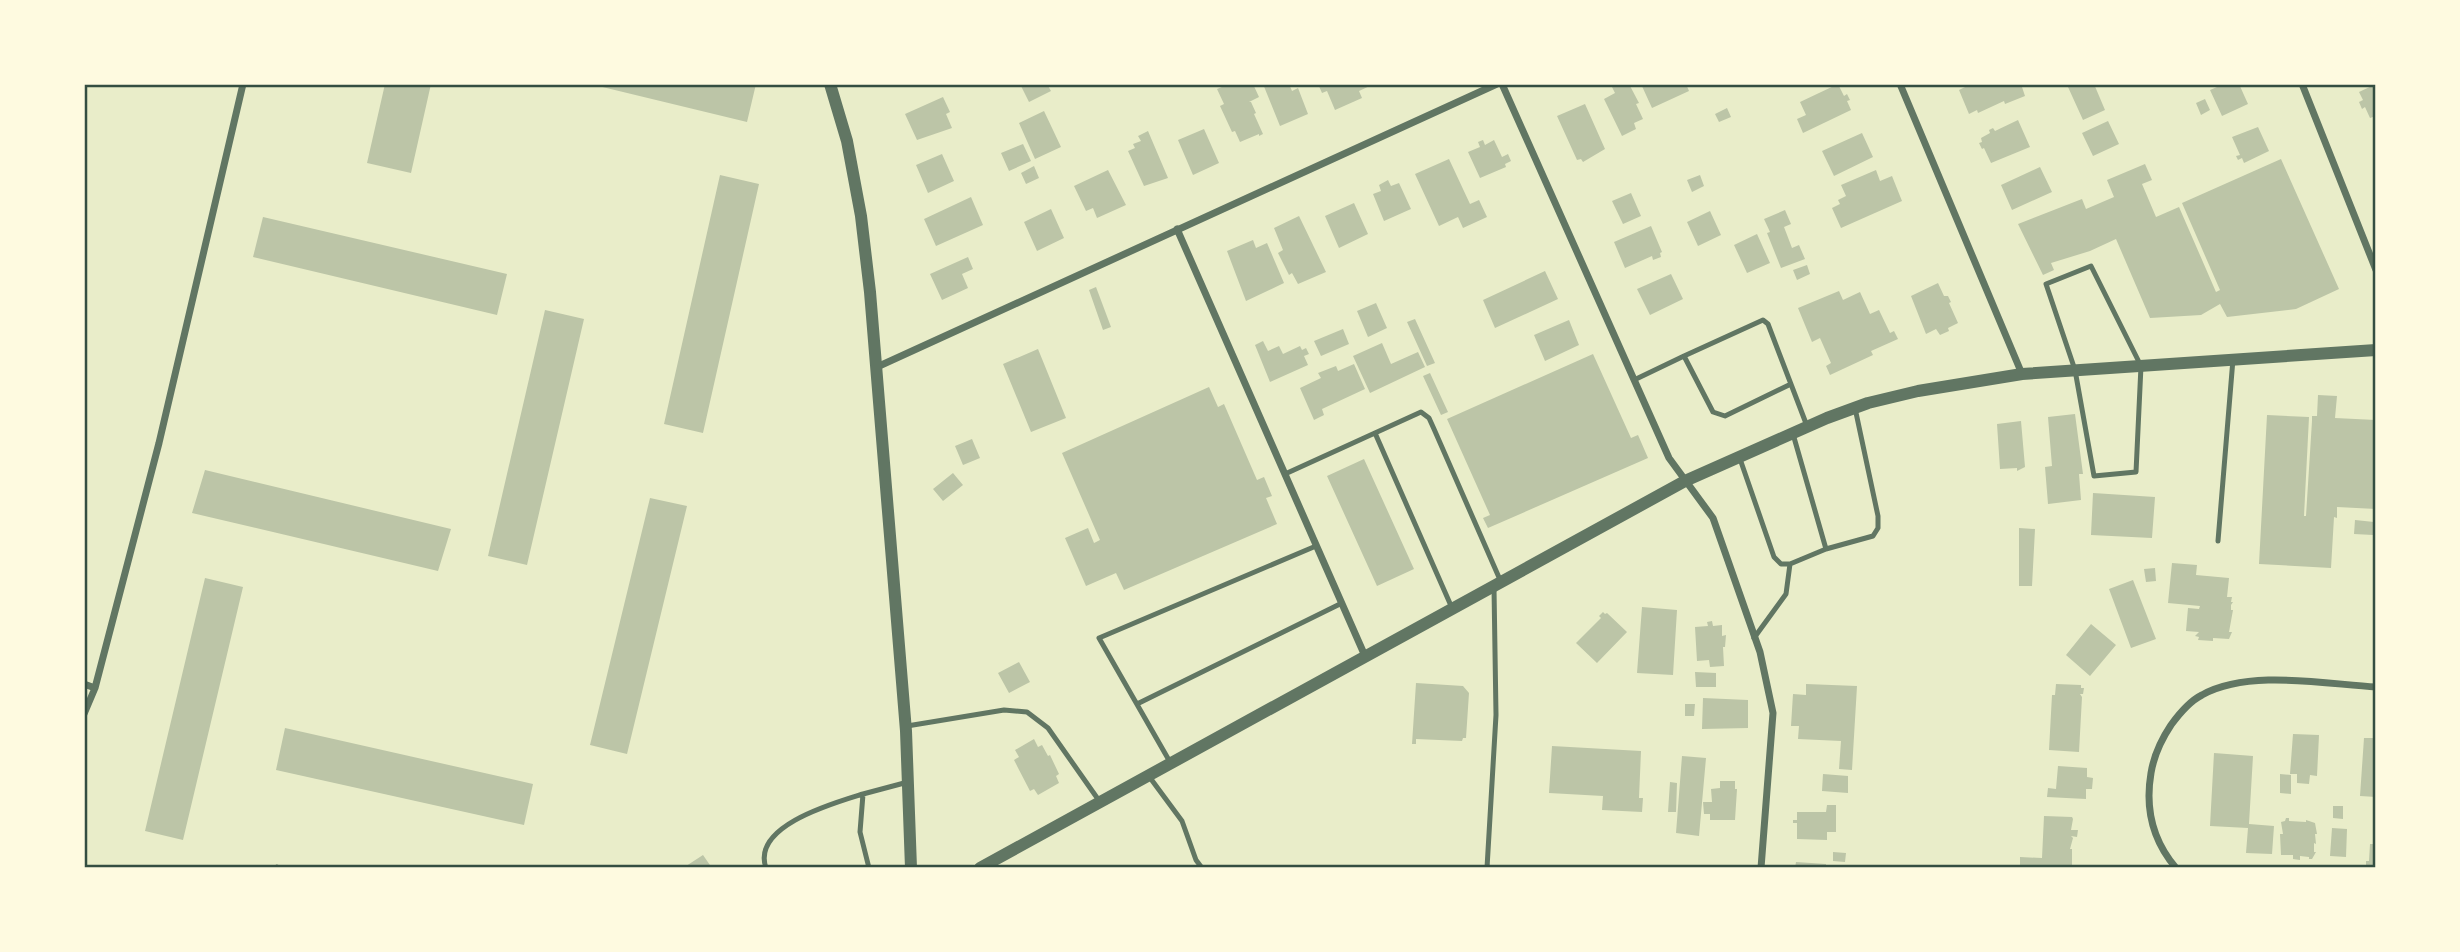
<svg xmlns="http://www.w3.org/2000/svg" width="2460" height="952" font-family="'Libre Baskerville',serif">
<style>
.building{fill:#bcc5a7}
.lines{fill:none;stroke-linecap:round;stroke-linejoin:round}
.service{stroke:#617663;stroke-width:5}
.minor{stroke:#617663;stroke-width:7}
.tertiary{stroke:#617663;stroke-width:12}
.neatline{fill:none;stroke:#344e41;stroke-width:2.5}
</style>
<rect width="100%" height="100%" fill="#e9edc9"/>
<!-- building -->
<path class="building" d="M385 84H431L411 173 367 163Z
M590 84H756L747 122Z
M1020 84H1047L1051 91 1029 102Z
M1229 84H1253L1259 97 1249 102H1251L1256 113 1254 114 1263 134 1259 136V134L1240 142 1235 131 1232 132 1220 106 1224 104 1217 89Z
M1263 84H1289L1292 91 1298 88 1308 114 1280 126Z
M1318 84H1374L1359 91 1362 98 1335 110 1327 91 1322 93Z
M1618 84H1629L1639 103 1636 104 1643 119 1634 123 1636 129 1622 136 1604 99 1615 93 1612 87Z
M1641 84H1686L1689 91 1652 108Z
M1838 84 1844 96 1847 94 1850 100 1847 101 1851 110 1803 133 1797 119 1806 115 1800 102Z
M1966 84H2021L2025 96 2005 104 2004 101 1978 113 1977 110 1969 114 1959 90 1967 86Z
M2075 84H2094L2105 110 2083 120 2068 87Z
M2224 84H2239L2248 104 2222 116 2210 90Z
M2376 84V116L2370 118 2365 107 2362 109 2359 102 2363 100 2359 92Z
M943 97 950 112 946 114 952 128 917 140 905 114Z
M2205 99 2210 110 2201 115 2196 103Z
M1585 104 1605 149 1583 162 1581 159 1577 160 1557 116Z
M1727 108 1731 117 1719 122 1715 114Z
M1044 111 1061 147 1035 159 1019 123Z
M2018 120 2030 147 1991 163 1984 148 1982 149 1979 143 1982 142 1981 138 1990 133 1989 130 1993 128 1995 131Z
M2108 121 2119 144 2093 156 2082 133Z
M2258 127 2269 151 2244 163 2242 158 2238 160 2236 156 2240 155 2232 137Z
M1204 129 1219 163 1193 175 1178 140Z
M1148 131 1168 178 1144 186 1128 151 1135 148 1133 144 1141 141 1138 136Z
M1862 133 1873 157 1834 176 1822 151Z
M1483 140 1485 145 1494 140 1502 157 1508 154 1511 161 1505 164 1506 167 1480 178 1468 152 1480 147 1478 142Z
M1023 144 1031 161 1009 171 1001 153Z
M942 154 954 181 928 193 916 165Z
M1449 159 1470 204 1479 200 1487 217 1463 228 1458 217 1439 226 1415 174Z
M2281 159 2339 289 2296 309 2227 317 2220 304 2201 315 2150 318 2116 239 2090 251 2051 263 2054 270 2043 275 2018 224 2082 199 2086 209 2114 197 2107 180 2145 164 2152 180 2142 184 2156 217 2179 207 2216 292 2220 290 2182 203Z
M1034 166 1039 178 1026 184 1021 173Z
M2040 167 2052 192 2012 210 2001 185Z
M1108 170 1126 205 1097 218 1093 208 1086 211 1074 186Z
M1876 170 1880 181 1892 176 1902 201 1841 228 1832 208 1840 204 1838 200 1846 196 1841 185Z
M720 175 759 184 703 433 664 424Z
M1700 175 1704 186 1692 192 1687 180Z
M1388 180 1391 186 1399 183 1411 209 1384 221 1373 194 1381 191 1379 185Z
M1631 193 1641 216 1623 224 1612 201Z
M971 197 983 225 936 246 924 219Z
M1354 203 1368 234 1339 248 1325 216Z
M1051 209 1064 238 1037 251 1024 222Z
M1785 210 1791 224 1784 227 1792 248 1799 245 1805 259 1781 268 1767 233 1770 232 1764 219Z
M1710 211 1721 235 1698 246 1687 222Z
M1299 216 1326 272 1298 284 1292 273 1289 275 1278 253 1283 250 1274 228Z
M263 217 507 274 497 315 253 257Z
M1651 226 1662 252 1660 253 1661 257 1653 260 1652 256 1625 268 1614 242Z
M1757 234 1770 263 1747 273 1734 245Z
M1253 240 1256 248 1267 243 1284 283 1246 301 1227 251Z
M968 257 973 269 962 274 968 288 942 300 930 274Z
M1807 265 1810 274 1797 280 1793 270Z
M1545 271 1558 299 1495 328 1483 300Z
M1671 274 1683 299 1650 315 1637 289Z
M1938 283 1944 296H1948L1951 302 1949 303 1958 323 1948 328 1949 331 1940 335 1936 329 1926 334 1911 296Z
M1096 287 1111 327 1103 330 1089 290Z
M1839 291 1843 300 1860 292 1870 314 1879 310 1890 333 1894 331 1898 339 1871 351 1873 355 1830 375 1826 366 1831 363 1820 338 1812 342 1798 308Z
M1376 303 1387 328 1368 337 1357 311Z
M545 310 584 319 527 565 488 556Z
M1415 319 1435 363 1427 366 1407 322Z
M1569 320 1579 345 1545 361 1534 335Z
M1343 329 1349 344 1321 356 1314 341Z
M1263 341 1268 351 1279 346 1283 354 1300 346 1302 350 1306 348 1309 354 1304 356 1308 365 1270 382 1255 345Z
M1382 343 1391 364 1418 352 1425 367 1370 393 1353 356Z
M1038 349 1066 418 1031 432 1003 364Z
M1593 354 1631 438 1638 435 1648 458 1488 528 1483 518 1490 515 1447 419Z
M1354 364 1365 389 1322 409 1324 415 1314 420 1300 388 1321 378 1318 373 1336 366 1338 371Z
M1430 373 1448 412 1441 415 1423 376Z
M1209 387 1218 407 1224 404 1257 480 1264 477 1272 496 1266 498 1277 524 1124 590 1116 573 1086 586 1065 538 1088 528 1094 543 1100 540 1062 453Z
M2318 395 2337 396 2335 418 2376 420V509L2337 507V518L2334 517 2331 568 2259 564 2267 415 2309 417 2304 516H2306L2312 421V416H2317Z
M2075 414 2083 474H2079L2081 500 2048 504 2045 467 2052 466 2048 417Z
M2021 421 2025 467 2017 471V468L2000 469 1997 424Z
M972 439 980 458 963 465 955 446Z
M1364 459 1414 569 1377 586 1327 476Z
M205 470 451 529 438 571 192 513Z
M953 473 963 485 943 501 933 489Z
M2093 493 2155 497 2152 538 2091 535Z
M650 498 687 506 627 754 590 745Z
M2355 520 2374 522 2373 535 2354 534Z
M2019 528 2035 529 2032 586H2019Z
M2172 563 2197 565 2196 575 2229 578 2227 597H2232L2231 602H2233L2231 605V610H2233L2229 632H2232L2229 639 2213 638V641L2198 640 2199 637 2195 636 2199 632 2186 631 2188 608 2199 609 2200 606 2168 603Z
M2155 568 2156 581 2146 582 2144 569Z
M205 578 243 587 183 840 145 831Z
M2133 580 2156 639 2131 648 2109 589Z
M1642 607 1677 610 1673 675 1637 673Z
M1603 612 1605 614 1607 613 1627 632 1597 663 1576 643 1601 618 1599 616Z
M1712 621 1713 626 1722 625V636L1726 635 1725 647H1723L1724 666 1710 667 1709 660 1697 661 1695 627 1708 626 1707 622Z
M2091 624 2116 645 2090 676 2066 655Z
M1019 662 1030 682 1009 693 998 673Z
M1695 672 1716 673V687H1696Z
M1416 683 1463 686 1469 693 1466 738H1463L1462 741 1416 739V744H1412Z
M1806 684 1857 686 1852 770 1839 769 1841 741 1798 739 1799 726H1791L1793 694 1806 695Z
M2056 684 2081 685V688H2084L2083 694H2080L2082 697 2079 752 2049 750 2052 695H2055Z
M1703 698 1748 700V728L1702 729Z
M1685 704H1695L1694 716H1685Z
M285 728 533 784 524 825 276 770Z
M2293 734 2319 735 2317 776 2310 775 2309 784 2297 783V774H2290Z
M2364 738H2376V797L2360 796Z
M1034 739 1038 747 1042 745 1048 756 1050 755 1059 774 1056 776 1059 783 1038 795 1034 789 1030 791 1014 760 1019 757 1015 750Z
M1552 746 1641 751 1639 798H1643L1642 812 1602 810 1603 796 1549 793Z
M2214 753 2253 756 2249 824 2274 826 2272 854 2246 853 2248 828 2210 826Z
M1682 756 1706 758 1699 836 1676 833Z
M2058 766 2087 768V777L2093 778 2092 789H2086V799L2047 797 2048 788 2056 789Z
M1823 774 1848 776V793L1822 791Z
M2280 774 2291 775V794L2280 793Z
M1720 781H1735V789H1737L1735 820H1710V814H1704L1703 802H1712L1711 789 1720 788Z
M1670 782 1677 783 1676 812H1668Z
M1827 805H1836V832H1827V840L1797 839V823H1793V820H1797V812H1826Z
M2333 806H2343V819L2333 818Z
M2044 816 2072 817 2073 819 2071 830H2078L2077 837 2071 836 2073 838 2070 849H2072V868H2020V857L2042 858Z
M2286 818H2289V821L2306 822V820L2315 823 2317 834H2315L2316 844 2314 843V852H2316L2312 859H2309V857L2300 856V860L2293 859V855H2281L2280 834H2283L2281 822 2285 821Z
M2332 828 2347 829 2346 857 2330 856Z
M2370 844H2376V868L2366 867V861H2369Z
M1833 852 1846 853 1845 862 1833 861Z
M703 855 712 868H683Z
M1796 862 1826 864V868H1795Z"/>
<g class="lines">
<!-- service -->
<path class="service" d="M2091 266 2141 366 2136 472 2094 476 2075 370 2046 284Z
M1684 356 1763 320 1768 324 1807 426
M1634 380 1684 356 1713 412 1725 416 1791 384
M1375 433 1452 608
M1793 434 1826 549 1873 536 1878 528V516L1855 408
M1739 456 1774 557 1781 564H1790L1826 549
M1285 474 1421 412 1429 418 1434 429 1501 582
M2218 541 2233 359
M1754 638 1786 594 1790 564
M1137 704 1342 603
M907 726 1004 710 1027 712 1048 728 1100 802
M1170 762 1099 638 1316 546
M1148 775 1182 821 1196 860 1202 868
M277 867 280 868
M766 868C751 826 834 803 863 794
M869 868 860 832 863 794 908 782
M1487 868 1496 715 1494 588"/>
<!-- minor -->
<path class="minor" d="M1502 84 1669 458 1713 518 1760 652 1773 713 1761 868
M1900 84 2022 374
M2302 84 2376 270
M1177 229 1365 656
M877 367 1497 84
M84 684 95 688
M84 714 95 688 159 443 243 84
M2176 868C2153 841 2145 808 2151 773 2154 755 2161 740 2171 725 2179 714 2190 701 2202 695 2249 669 2324 684 2376 687"/>
<!-- tertiary -->
<path class="tertiary" d="M830 84 847 141 861 216 870 292 906 731 911 868
M980 868 1685 481 1827 418 1868 403 1918 391 2022 374 2376 350"/>
</g>
<!-- border -->
<rect width="2460" height="952" fill="none" stroke="#fefae0" stroke-width="172"/>
<rect x="86" y="86" width="2288" height="780" class="neatline"/>
</svg>
